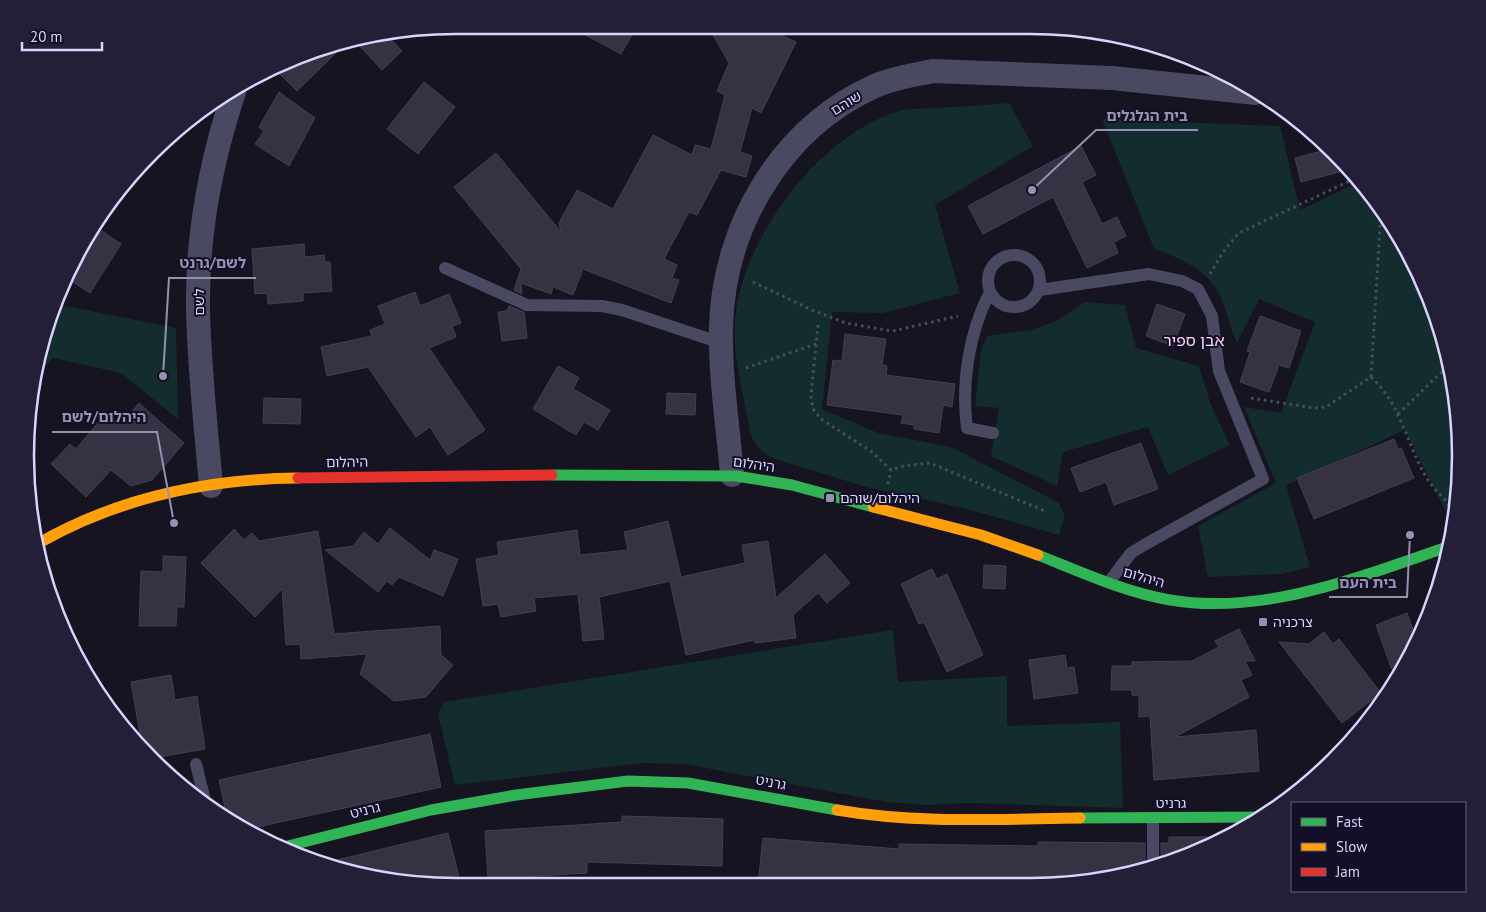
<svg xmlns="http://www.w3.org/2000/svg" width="1486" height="912" font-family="'PT Sans','Noto Sans Hebrew',sans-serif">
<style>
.green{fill:#132c2d}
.building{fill:#343243;stroke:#433f54}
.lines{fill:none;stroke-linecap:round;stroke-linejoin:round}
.path{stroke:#44505f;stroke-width:3;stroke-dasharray:2.5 4;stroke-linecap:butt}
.lane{stroke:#4a4962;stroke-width:12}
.street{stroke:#4a4962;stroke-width:24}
.fast{stroke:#30b455;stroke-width:11}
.slow{stroke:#ff9f0a;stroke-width:11}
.jam{stroke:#e5322d;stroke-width:11}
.poi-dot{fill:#9591b1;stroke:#130f26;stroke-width:2}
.labels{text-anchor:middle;stroke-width:4;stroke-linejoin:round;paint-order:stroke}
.street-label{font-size:14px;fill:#d9d4ff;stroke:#130f26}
.poi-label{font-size:14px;fill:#d9d4ff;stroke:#130f26;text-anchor:start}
.quarter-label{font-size:16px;fill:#ffd6f0;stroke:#130f26}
.rim{fill:none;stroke:#d9d4ff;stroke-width:2.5}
.leader{fill:none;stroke:#9591b1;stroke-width:2}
.callout-dot{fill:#9591b1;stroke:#130f26;stroke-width:2}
.callout-label{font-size:15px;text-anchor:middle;font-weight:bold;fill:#9591b1;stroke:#130f26;stroke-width:4;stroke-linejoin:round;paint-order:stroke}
</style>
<rect width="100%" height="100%" fill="#161421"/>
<!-- green -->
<path class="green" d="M1009 103 1033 146 935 205 960 293 883 313 832 312 822 409 878 433 951 447 1059 503 1065 516 1059 535 967 509 863 486 775 459C761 452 755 447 750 432 744 396 732 356 735 320 742 238 819 135 899 111 909 108 922 109 933 108 958 107 983 105 1009 103Z
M1102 119 1280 126 1300 210 1361 181 1403 240 1438 317 1457 399 1460 484 1454 520 1451 522 1405 430 1286 485 1310 567 1281 574 1208 577 1198 526 1276 483 1244 407 1281 413 1315 322 1259 299 1237 343C1229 327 1228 313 1221 298 1210 271 1181 258 1154 249Z
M1085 302 1125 305 1136 348 1199 366 1211 405 1230 445 1168 475 1148 427 1063 452 1057 486 991 456 999 408 975 406 981 350 987 336 1031 330 1056 321Z
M55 304 176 328 178 419 121 373 53 358 38 374 48 318Z
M893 630 898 682 1007 676V726L1120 722 1123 808 968 803 927 805 886 802 685 764 643 763 455 785 438 714 444 702Z"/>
<!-- building -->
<path class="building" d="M569 26H637L621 54Z
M708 26 764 27 796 42 761 113 752 108 740 152 752 156 746 177 721 170 697 215 689 212 664 259 677 265 672 278 679 280 671 303 583 269 573 295 553 287 551 294 521 283 522 294 514 290 521 269 454 187 496 153 561 232 559 223 577 190 613 209 653 135 692 155 695 145 711 149 725 95 717 91 729 63Z
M388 36 402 51 382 70 356 42Z
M346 43 297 91 276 70 318 48Z
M424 82 455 107 418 154 387 129Z
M279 92 315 118 289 166 255 144 264 131 259 127Z
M1081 146 1096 175 1082 182 1102 224 1117 217 1126 236 1114 242 1118 253 1087 268 1053 197 983 234 968 206Z
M1329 149 1351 169 1301 182 1295 158Z
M93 225 121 244 90 293 67 278Z
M304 244 305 257 324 255 325 262H330L332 291 303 293V301L268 304 267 293 255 294 252 249Z
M415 292 420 306 449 294 461 323 452 326 456 337 429 348 485 430 448 455 430 427 416 437 368 367 327 376 321 347 372 336 370 330 385 324 378 306Z
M1157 304 1185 314 1173 346 1146 336Z
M509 306 524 312 527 338 502 341 498 312 507 311Z
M1260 316 1301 331 1289 368 1279 365 1269 392 1240 382 1250 352 1247 351Z
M845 334 886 339 882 365 887 366 886 375 955 384 952 407 943 405 939 433 914 429V425L901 423 903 415 827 405 833 360 842 361Z
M558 366 579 378 573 389 610 410 598 430 584 422 576 435 533 409Z
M667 393 696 394 695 415 666 414Z
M264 398 301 399 300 424 263 423Z
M139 403 184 443 152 480 131 486 111 470 86 497 51 464 70 444 76 449 106 413 121 425Z
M1394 439 1398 449 1401 448 1414 478 1314 519 1297 478Z
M1141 443 1158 489 1114 505 1106 482 1080 492 1071 468Z
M668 521 681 577 745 563 742 545 768 541 776 598 825 554 850 583 827 603 818 593 793 615 796 638 755 643 754 640 686 655 670 581 599 597 604 639 583 641 578 594 534 598 536 611 501 617 498 604 483 606 476 559 499 555 497 542 577 530 580 555 628 550 624 532Z
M390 528 430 560 434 550 458 559 443 596 399 577 392 585 387 581 378 592 325 550 353 546 364 532 378 544Z
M234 529 244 540 252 533 259 541 318 531 334 634 440 626 441 655 453 665 426 697 394 701 360 674 367 654 301 659 300 644 286 645 282 589 255 617 201 563Z
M163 556 186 557 184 607H177L176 626H139L141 571 163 572Z
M984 565 1006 566 1005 589 983 588Z
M932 569 937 579 947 574 983 655 947 672 924 622 919 624 901 584Z
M1407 613 1418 643 1405 665 1392 670 1376 625Z
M1239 629 1255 661H1245L1252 675 1241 680 1249 697 1175 737 1256 730 1259 771 1154 780 1150 716 1139 717V696L1132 695V690H1111L1112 666H1132V662L1192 661 1219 647 1215 641Z
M1324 632 1333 644 1339 639 1381 693 1342 723 1279 642 1309 644Z
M1065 655 1067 668 1074 667 1078 693 1034 699 1029 660Z
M171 675 175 700 197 696 205 749 153 758 142 746 131 682Z
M430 734 441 787 248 829 227 817 219 780Z
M622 816 723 819 722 866 587 862V873L488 879 485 831 622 822Z
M448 833 460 881 448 884 400 883 325 863Z
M1169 837H1228L1161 866V843H1169Z
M763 838 899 849V844L1038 846V842L1145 843V869L1058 886 758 885Z"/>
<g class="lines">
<!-- path -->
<path class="path" d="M1210 274 1225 249 1239 233 1358 177
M753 282 812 310 846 323 874 328 893 331 958 316
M818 325 811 395 813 409 821 419 872 452 891 470 904 466 930 463 1045 511
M746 368 816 344
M1371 377C1402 405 1407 447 1428 480 1436 492 1448 501 1455 513
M1251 398 1314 408 1326 407 1371 377 1381 210
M1398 414 1449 365
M888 484 891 470"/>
<!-- lane -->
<path class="lane" d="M988 281a26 26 0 1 1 52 0a26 26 0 1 1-52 0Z
M445 268 527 305 602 306 622 310 721 343
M1039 290 1149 274 1182 281 1198 289 1212 316 1219 371 1263 479 1144 545 1131 553 1109 582
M990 292C969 332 961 384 967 428L993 433
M196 764 206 805
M1153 818V867"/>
<!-- street -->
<path class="street" d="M732 475C728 426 720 377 721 328 723 227 781 128 875 86 893 78 914 75 933 71L1112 78 1256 93
M211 486C206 427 199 367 198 308 197 235 211 161 234 92"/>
<!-- fast -->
<path class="fast" d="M552 475 736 476 792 485 873 507
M1038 555C1081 572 1124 592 1170 600 1265 616 1362 576 1450 546
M1080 818 1263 817
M280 848 431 810 516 795 628 781 688 783 837 810"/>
<!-- slow -->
<path class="slow" d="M873 507 981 535 1038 555
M39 543C118 498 207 479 298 478
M837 810C917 824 999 819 1080 818"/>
<!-- jam -->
<path class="jam" d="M298 478 552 475"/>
</g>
<!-- markers -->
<g class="poi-dot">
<rect x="825" y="493" width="10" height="10" rx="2.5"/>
<rect x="1258" y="617" width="10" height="10" rx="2.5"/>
</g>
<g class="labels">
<!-- street labels -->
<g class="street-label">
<text transform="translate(846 103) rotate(-31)" y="5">שוהם</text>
<text transform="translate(199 302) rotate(-90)" y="5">לשם</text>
<text transform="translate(347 462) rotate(-1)" y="5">היהלום</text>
<text transform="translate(754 464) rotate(8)" y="5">היהלום</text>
<text transform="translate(1144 577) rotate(16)" y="5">היהלום</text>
<text transform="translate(771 782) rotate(11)" y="5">גרניט</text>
<text x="1171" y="808">גרניט</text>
<text transform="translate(365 810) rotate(-14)" y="5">גרניט</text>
</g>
<!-- poi labels -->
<g class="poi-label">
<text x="840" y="503">היהלום/שוהם</text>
<text x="1273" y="627">צרכניה</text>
</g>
<!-- quarter labels -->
<g class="quarter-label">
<text x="1194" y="346">אבן ספיר</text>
</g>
</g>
<!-- crop -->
<path d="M0 0H1486V912H0ZM456 34H1030A422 422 0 0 1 1452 456V456A422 422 0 0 1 1030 878H456A422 422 0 0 1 34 456V456A422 422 0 0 1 456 34Z" fill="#231f37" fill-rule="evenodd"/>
<path class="rim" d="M456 34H1030A422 422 0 0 1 1452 456V456A422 422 0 0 1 1030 878H456A422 422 0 0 1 34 456V456A422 422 0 0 1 456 34Z"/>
<!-- callouts -->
<path class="leader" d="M1032 190L1096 130H1198M163 376L169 278H256M174 523L157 432H52M1410 535L1407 597H1329"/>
<g class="callout-dot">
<circle cx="1032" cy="190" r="5"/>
<circle cx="163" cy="376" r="5"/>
<circle cx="174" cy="523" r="5"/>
<circle cx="1410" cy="535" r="5"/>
</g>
<g class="callout-label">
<text x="1147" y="121">בית הגלגלים</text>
<text x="213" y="268">לשם/גרנט</text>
<text x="104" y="422">היהלום/לשם</text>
<text x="1368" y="588">בית העם</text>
</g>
<!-- legend -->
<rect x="1291" y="802" width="175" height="90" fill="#130f26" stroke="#625e7d"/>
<rect x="1301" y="818" width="25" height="8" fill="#30b455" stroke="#625e7d"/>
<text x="1336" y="827" font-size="15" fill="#d9d4ff">Fast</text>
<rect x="1301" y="843" width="25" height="8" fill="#ff9f0a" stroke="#625e7d"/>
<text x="1336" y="852" font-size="15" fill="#d9d4ff">Slow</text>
<rect x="1301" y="868" width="25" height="8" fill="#e5322d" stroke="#625e7d"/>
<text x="1336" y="877" font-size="15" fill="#d9d4ff">Jam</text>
<!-- scale -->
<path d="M22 42v8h80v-8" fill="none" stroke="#d9d4ff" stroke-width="2.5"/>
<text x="30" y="42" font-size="15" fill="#d9d4ff" stroke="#130f26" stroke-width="4" paint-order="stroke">20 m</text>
</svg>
